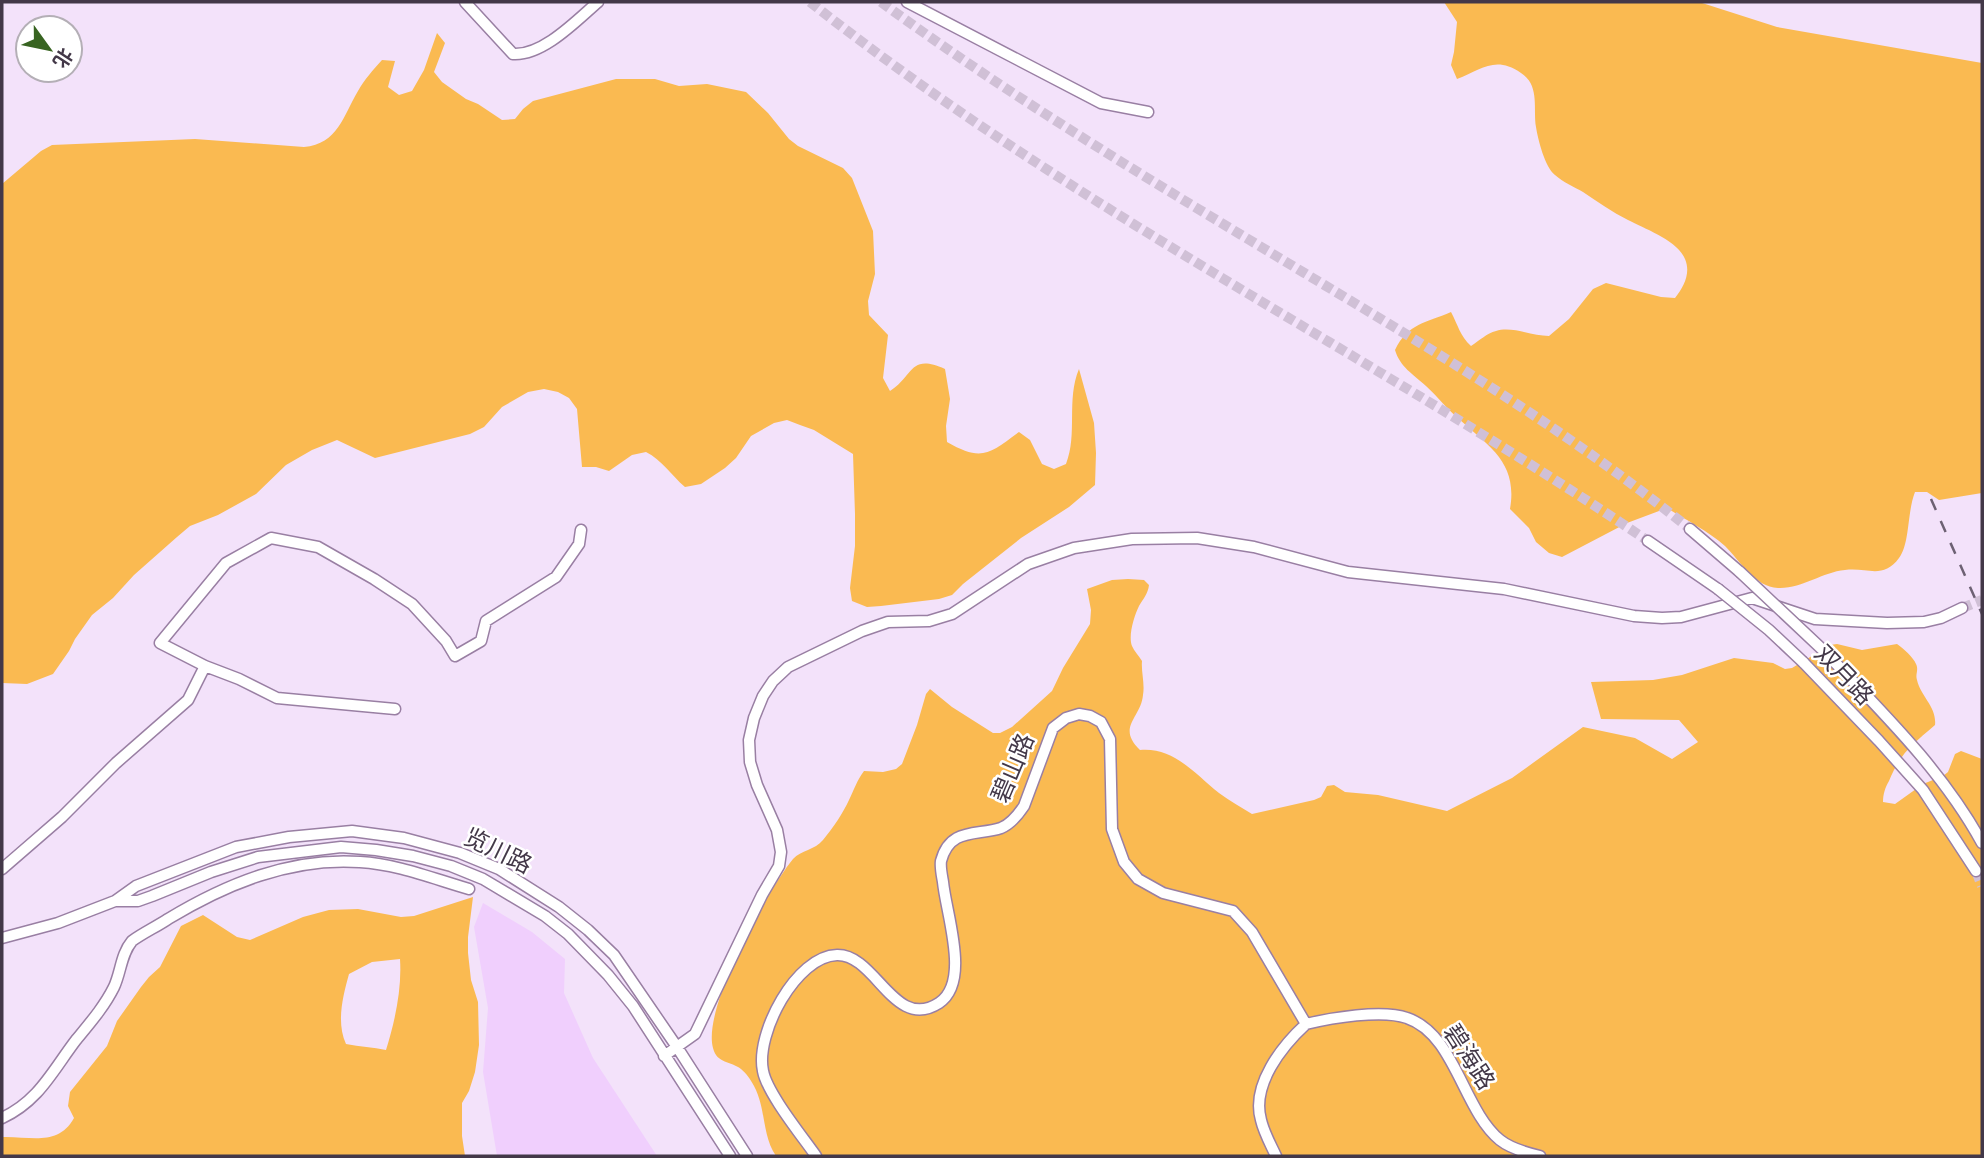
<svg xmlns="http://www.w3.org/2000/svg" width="1984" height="1158" font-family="Lora,'Noto Sans SC',serif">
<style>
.built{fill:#f0cffd}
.green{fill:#faba51;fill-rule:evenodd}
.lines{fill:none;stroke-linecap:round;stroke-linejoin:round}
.minor-tunnel{stroke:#d0c0d6;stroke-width:10;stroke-dasharray:10 5;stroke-linecap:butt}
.minor-casing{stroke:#997fa3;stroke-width:13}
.minor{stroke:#fff;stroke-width:10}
.rail{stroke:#6d6173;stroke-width:2.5;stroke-dasharray:12 12;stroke-linecap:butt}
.minor-bridge-casing{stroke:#997fa3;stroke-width:13;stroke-linecap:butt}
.minor-bridge{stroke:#fff;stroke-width:10}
.labels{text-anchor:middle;stroke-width:5;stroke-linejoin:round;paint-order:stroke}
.street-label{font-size:24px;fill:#433848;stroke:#fff}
</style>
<rect width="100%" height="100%" fill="#f3e2fa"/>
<!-- built -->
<path class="built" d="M483 903 532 932 565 959 564 993 593 1058 657 1156H497L483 1072 488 1008 474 927Z"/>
<!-- green -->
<path class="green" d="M1444 2H1699L1777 27 1982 63V493L1939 500 1927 492H1915C1907 512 1910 544 1899 558 1883 580 1867 567 1845 570 1822 572 1802 589 1778 588 1755 587 1740 561 1725 546 1708 531 1686 520 1667 508L1627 523 1562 557 1549 553 1536 542 1529 528 1510 509C1518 463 1490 447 1460 420 1448 410 1438 397 1426 386 1413 374 1400 367 1395 350 1408 323 1426 323 1451 312 1458 325 1460 336 1471 346 1479 341 1487 333 1496 331 1512 326 1532 336 1549 336L1569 319 1593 289 1606 283 1661 297 1675 298C1684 287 1691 273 1685 259 1677 240 1645 229 1628 220 1612 212 1598 202 1583 192 1574 187 1563 182 1555 175 1545 167 1538 140 1536 127 1533 108 1540 85 1521 73 1495 55 1481 70 1457 79L1451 65 1454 52 1457 22Z
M437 33 445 43 434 72 442 82 466 99 478 104 502 120 515 119 523 109 533 101 616 79H655L679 86 707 84 746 92 768 113 789 139 798 146 843 168 852 178 873 231 875 274 868 301 869 315 888 335 883 378 890 391C914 376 909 353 945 369L950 399 946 426 947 442C982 462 989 454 1019 432L1030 440 1042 464 1054 469 1066 464C1078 434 1066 400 1079 369L1094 423 1096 453 1095 485 1069 507 1021 538 963 584 952 595 939 599 881 606 867 607 852 601 850 588 855 546V514L853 454 814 430 800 425 787 420 774 423 751 436 736 458 725 468 701 484 685 487C671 475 662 460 646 452L632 455 609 471 596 467H582L577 409 569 398 558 392 544 389 528 392 502 407 484 427 470 434 375 458 337 440 312 450 286 465 256 494 218 515 190 526 177 537 134 575 113 598 92 615 75 639 69 651 53 674 27 684 2 683V184L41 151 52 145 195 139 304 147C338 144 343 116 358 91 364 80 373 70 382 60L395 61 388 87 399 95 412 91 424 70Z
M1128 579 1144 580 1149 585C1148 594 1143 599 1139 606 1134 616 1128 636 1132 646 1134 651 1139 656 1142 661 1141 672 1145 684 1143 695 1141 718 1116 727 1140 750 1174 747 1195 774 1219 793 1230 801 1241 807 1252 814L1314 800 1321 797 1327 786 1334 785 1345 792 1378 795 1447 811 1512 778 1583 727 1635 738 1672 759 1698 742 1679 720 1601 719 1591 682 1653 680 1682 675 1734 658 1773 663 1785 669 1792 668 1830 645 1837 644 1862 650 1897 644C1904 649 1913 657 1916 664 1919 670 1915 674 1917 680 1921 697 1937 707 1935 725 1912 745 1901 752 1889 781 1885 788 1883 794 1883 802L1895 804 1923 784 1943 776 1948 772 1955 754 1961 751 1982 759V1156H776C762 1136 766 1108 754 1086 751 1080 746 1073 741 1069 731 1061 717 1064 713 1048 702 1008 767 891 793 859 801 850 815 850 823 840 833 828 843 813 849 800 854 790 857 780 864 771L883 772 896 769 902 764 917 725 926 694 930 689 952 707 993 733H1000L1012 727 1052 691 1063 668 1090 624 1091 610 1087 589 1112 580Z
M473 897 468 937V953L471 980 478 1002 479 1045 475 1072 469 1091 462 1103V1136L465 1156H2V1137C30 1136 58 1147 74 1118L68 1106 70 1092 107 1046 117 1021 141 987 149 977 160 967 181 926 203 915 237 937 250 940 303 917 329 910 358 909 401 917 414 916ZM400 959C402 989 395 1021 386 1050 373 1047 360 1047 346 1044 336 1022 343 996 349 974L372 962Z"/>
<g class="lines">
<!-- minor-tunnel -->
<path class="minor-tunnel" d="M810 2C1071 208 1373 355 1648 541
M881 2C1022 105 1172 193 1321 283 1448 359 1575 436 1690 529
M1962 608 1982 600
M1976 871 1982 886"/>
<defs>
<path id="minor" d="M465 2 513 54C543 56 577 20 598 2
M907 2 1101 103 1148 112
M1690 529 1740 572
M1648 541 1718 589
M1824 651C1881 711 1942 770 1982 843
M1803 662 1879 741 1923 790 1976 871
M395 709 277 698 239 679 205 666 160 643 226 563 271 538 318 547 374 579 412 604 446 641 455 656 481 641 486 621 556 577 579 544 581 530
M2 869 62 817 116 763 188 700 205 666
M115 901H138L152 896 211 872 258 857 341 847 376 850 413 856 451 866 483 879 545 916 568 934 608 975 633 1006 730 1156
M2 938 58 923 115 901 136 886 236 847 289 837 352 831 404 838 460 853 499 869 559 907 588 930 614 955 677 1047 747 1156
M1306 1024C1331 1018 1382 1009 1407 1018 1455 1034 1463 1110 1500 1140 1510 1148 1527 1153 1540 1156
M664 1056 695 1034 762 895 779 866 781 852 777 830 757 785 750 762 749 740 754 718 763 696 773 681 788 667 862 631 888 622 929 621 952 614 1028 564 1074 548 1132 539 1197 538 1254 547 1348 572 1504 589 1634 616 1662 618 1681 617 1752 598 1815 619 1887 623 1924 622 1941 618 1962 608
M2 1118C39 1101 53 1070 76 1040 90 1023 104 1007 114 987 121 972 121 954 132 941 143 933 156 927 168 919 226 884 291 857 360 862 397 864 434 879 469 889
M816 1156C802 1136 767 1093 763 1071 755 1034 796 956 837 955 876 954 894 1032 939 1003 971 982 946 914 943 882 942 876 940 867 941 861 950 827 977 836 1001 828 1011 824 1018 815 1024 806L1053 728 1066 718 1079 714 1090 716 1101 722 1110 739 1112 829 1124 862 1138 879 1163 893 1233 911 1252 932 1306 1024C1282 1046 1251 1085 1261 1120 1264 1133 1271 1145 1276 1156"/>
</defs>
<!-- minor casing -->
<use href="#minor" class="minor-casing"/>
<!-- minor -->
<use href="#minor" class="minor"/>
<!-- rail -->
<path class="rail" d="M1931 499 1982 614"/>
<defs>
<path id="minor-bridge" d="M1740 572 1824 651
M1718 589 1769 630 1803 662"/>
</defs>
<!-- minor-bridge casing -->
<use href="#minor-bridge" class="minor-bridge-casing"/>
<!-- minor-bridge -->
<use href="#minor-bridge" class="minor-bridge"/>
</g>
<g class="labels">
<!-- street labels -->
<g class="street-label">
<text transform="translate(1844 675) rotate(46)" y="8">双月路</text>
<text transform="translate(1013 768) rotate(-67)" y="8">碧山路</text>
<text transform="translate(498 851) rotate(26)" y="8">览川路</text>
<text transform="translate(1469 1057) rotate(57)" y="8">碧海路</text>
</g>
</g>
<!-- border -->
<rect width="1984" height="1158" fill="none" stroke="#433848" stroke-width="7"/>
<!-- north arrow -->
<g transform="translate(49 49) rotate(123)"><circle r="33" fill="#ffffff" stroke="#b4afb6" stroke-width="2"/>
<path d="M0-5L12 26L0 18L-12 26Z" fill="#386421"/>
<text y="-10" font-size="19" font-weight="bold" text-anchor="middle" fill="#433848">北</text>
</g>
</svg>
